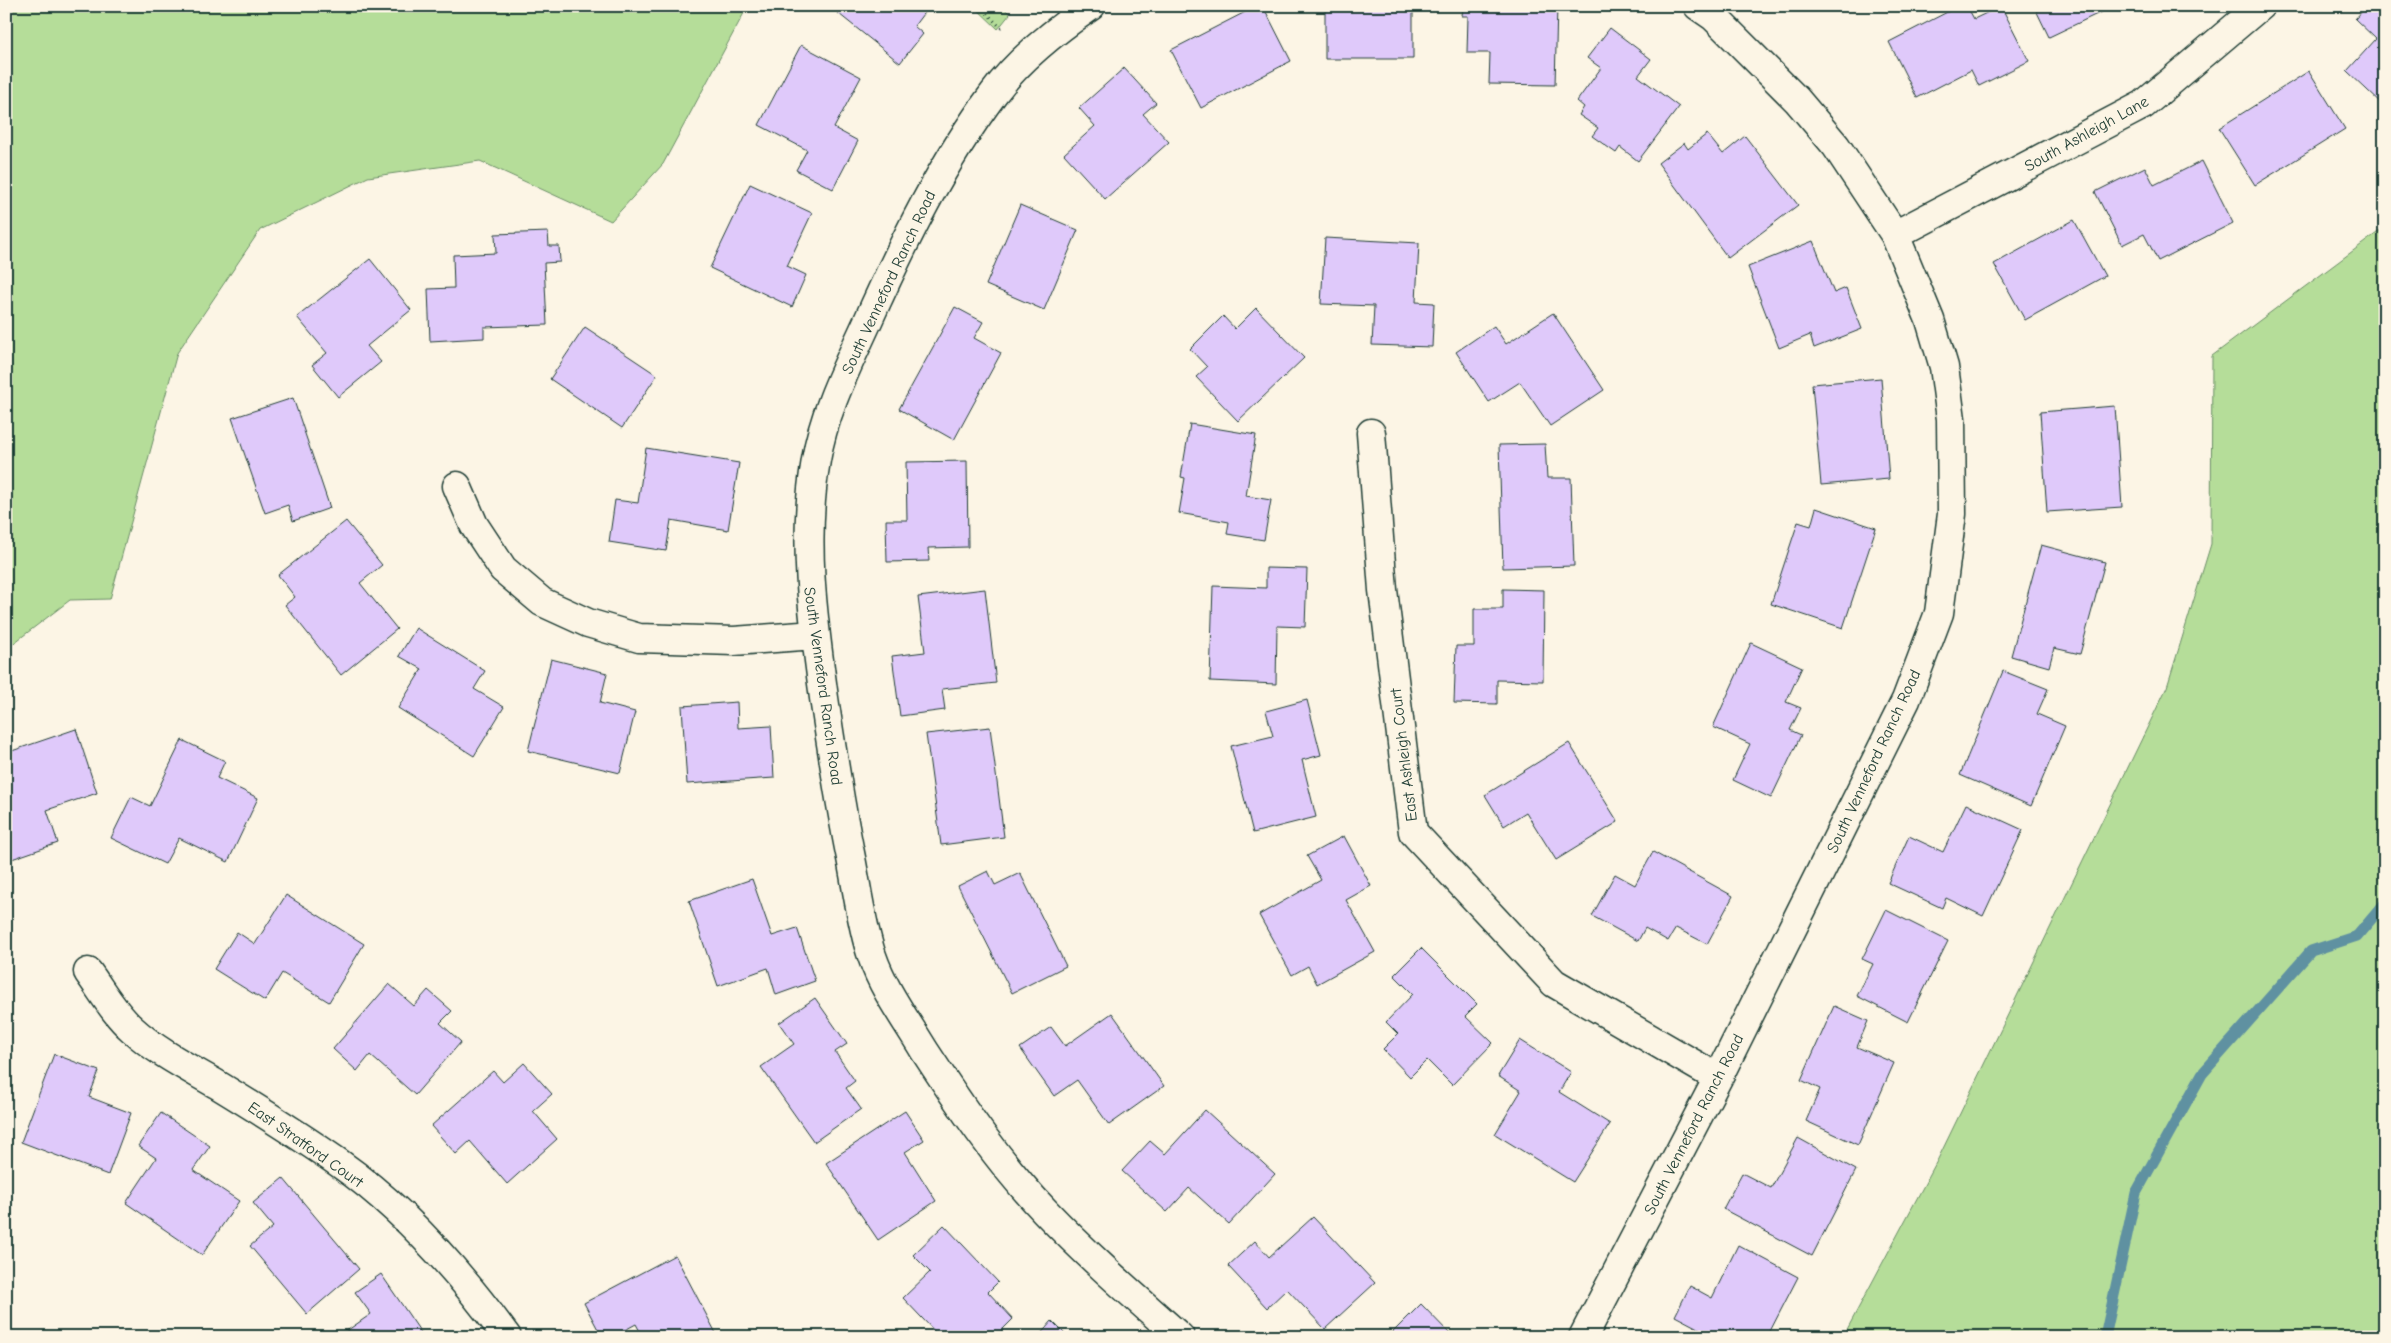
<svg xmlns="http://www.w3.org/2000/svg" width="2391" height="1343" font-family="'Comic Neue',sans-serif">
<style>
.green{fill:#b5dd99;stroke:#6a8d66}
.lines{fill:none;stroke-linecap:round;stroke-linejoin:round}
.stream{stroke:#5f91a1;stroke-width:11}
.building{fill:#dfc9fa;stroke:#1f3d34}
.minor-casing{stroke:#1f3d34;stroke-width:31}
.path{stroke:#1f3d34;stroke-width:3;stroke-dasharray:1 4;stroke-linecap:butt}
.minor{stroke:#fcf5e5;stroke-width:28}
.labels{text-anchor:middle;stroke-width:4;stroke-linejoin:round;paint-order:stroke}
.street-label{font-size:16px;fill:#1f3d34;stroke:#fcf5e5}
</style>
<rect width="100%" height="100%" fill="#fcf5e5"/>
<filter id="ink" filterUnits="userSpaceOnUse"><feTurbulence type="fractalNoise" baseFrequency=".02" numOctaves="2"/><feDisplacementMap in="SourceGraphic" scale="10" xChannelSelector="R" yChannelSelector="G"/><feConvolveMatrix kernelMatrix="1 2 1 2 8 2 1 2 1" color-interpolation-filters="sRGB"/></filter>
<g filter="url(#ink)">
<!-- green -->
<path class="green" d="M6 6H751L744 13 663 164 611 221 480 161 368 177 260 230 177 353 110 599 70 600 6 649Z
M974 6H1002L1010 14 998 29Z
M2385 227V1337H1843L1938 1159 2167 687 2211 544 2212 356Z"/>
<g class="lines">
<!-- stream -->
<path class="stream" d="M2105 1337 2136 1193 2202 1074 2311 951 2357 936 2385 903"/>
</g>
<!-- building -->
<path class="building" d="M837 6H929L914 26 923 34 900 63 834 10Z
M1257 6H1263L1291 61 1201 108 1171 50Z
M1325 6H1413V59H1325Z
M1463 6H1557L1555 85 1489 84 1490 53H1467L1468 16H1462Z
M1959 6H1967L1974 19 2001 6 2029 61 1979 86 1971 70 1917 98 1889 42Z
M2034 6H2114L2049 37Z
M2367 6H2385V107L2347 71 2376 39 2355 19Z
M1610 28 1651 59 1638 76 1679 107 1638 161 1620 147 1616 153 1592 136 1598 128 1579 115 1584 107 1577 101 1601 68 1587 58Z
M801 45 861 77 834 128 858 141 833 189 796 170 807 150 759 125Z
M1124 68 1156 103 1143 114 1169 142 1105 199 1064 154 1095 126 1079 108Z
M2309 71 2345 129 2255 185 2219 128Z
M1707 134 1723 154 1745 136 1798 205 1728 258 1658 163 1684 143 1688 149Z
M2202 161 2233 223 2158 261 2144 234 2122 245 2095 192 2145 167 2154 185Z
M750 184 812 213 787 266 806 275 792 307 710 268Z
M1020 205 1078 230 1044 310 986 285Z
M2074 220 2105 276 2025 320 1994 264Z
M548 232 549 246H559L560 262 544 263 547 325 484 327V338L430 341 428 289 454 288 453 255 496 253 495 234Z
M1325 238 1419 243 1416 302 1434 303 1432 347 1372 345 1374 306 1321 304Z
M1813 241 1834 293 1846 288 1862 329 1814 348 1810 335 1779 348 1748 267Z
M370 259 411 310 367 346 381 362 338 397 312 365 327 353 297 317Z
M955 307 983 322 974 338 1001 353 954 440 899 409Z
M1256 308 1304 358 1238 421 1196 377 1207 367 1190 349 1223 316 1235 329Z
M1553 313 1604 390 1550 426 1520 382 1489 402 1456 352 1494 326 1506 344Z
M585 327 657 375 622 428 550 379Z
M1881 378 1889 479 1821 485 1812 384Z
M293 398 330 508 293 521 288 505 265 513 232 418Z
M2115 406 2122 507 2047 512 2040 412Z
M1190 424 1256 435 1246 496 1271 500 1264 540 1227 534 1229 522 1179 513 1185 478 1181 477Z
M1545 444 1547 478H1571L1574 566 1503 568 1499 445Z
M646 448 739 463 728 530 671 520 666 551 609 542 615 500 638 503Z
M967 461 968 547 928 548 929 561 887 562 886 520H907L906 462Z
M1816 508 1876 528 1843 628 1771 604 1798 522 1811 526Z
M346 521 382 565 360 583 397 629 341 675 285 605 295 597 278 575Z
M2041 545 2105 562 2080 654 2054 648 2049 667 2011 656Z
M1266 568 1307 569 1305 627 1277 626 1276 684 1210 681 1213 586 1266 588Z
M985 589 996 683 942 689 945 710 900 716 892 656 925 652 918 597Z
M1503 589 1544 590 1543 681 1497 680V704L1454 703 1456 646H1474V609H1503Z
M416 628 485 671 474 689 504 707 474 756 398 708 422 669 399 656Z
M1751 643 1802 667 1786 702 1801 708 1790 730 1801 735 1771 798 1733 780 1750 744 1713 727Z
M551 659 607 673 600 703 635 712 620 773 528 751Z
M2003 671 2048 689 2037 714 2065 726 2031 806 1960 775Z
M1307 700 1321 755 1302 760 1316 817 1253 833 1231 746 1273 736 1266 711Z
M737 702 738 728 771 726 774 778 687 784 682 706Z
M990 727 1004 837 941 845 926 734Z
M76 729 97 793 47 810 58 843 6 861V753Z
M182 740 225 761 217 778 258 798 228 862 179 838 165 864 111 838 131 797 150 806Z
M1569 743 1618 822 1556 860 1526 812 1504 826 1485 795Z
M1966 804 2023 830 1983 916 1946 898 1942 908 1888 883 1909 836 1943 852Z
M1344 836 1371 886 1346 900 1375 952 1317 984 1308 966 1292 975 1259 915 1321 880 1307 856Z
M1653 852 1733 896 1707 944 1676 928 1668 941 1645 928 1638 941 1592 916 1615 874 1635 885Z
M988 871 995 885 1020 873 1066 966 1012 993 958 886Z
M752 879 772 936 797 928 815 981 776 995 768 968 718 986 689 901Z
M286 895 364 944 329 1002 282 973 265 1001 214 969 237 932 255 944Z
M1886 910 1948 941 1908 1022 1857 996 1873 964 1862 959Z
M1421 948 1477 1004 1465 1016 1493 1043 1452 1085 1427 1060 1410 1077 1383 1049 1398 1034 1386 1022 1413 994 1394 975Z
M389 984 414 1006 428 990 452 1011 440 1023 461 1042 415 1095 370 1055 357 1071 333 1049Z
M815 998 847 1044 835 1052 855 1081 846 1088 861 1109 814 1142 761 1067 794 1044 779 1023Z
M1834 1006 1868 1021 1857 1047 1894 1063 1858 1145 1806 1121 1820 1089 1801 1080Z
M1112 1013 1164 1086 1109 1125 1077 1080 1054 1096 1020 1048 1051 1027 1065 1046Z
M1520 1040 1571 1072 1559 1092 1610 1124 1573 1182 1495 1134 1521 1091 1498 1076Z
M54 1054 99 1071 89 1097 131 1113 108 1175 21 1142Z
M524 1063 552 1094 533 1111 557 1139 507 1184 470 1141 456 1154 431 1126 493 1071 503 1082Z
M1205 1110 1275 1174 1229 1224 1189 1188 1167 1212 1122 1171 1150 1141 1165 1154Z
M905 1111 924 1140 905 1152 936 1201 878 1240 826 1163Z
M161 1113 210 1146 193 1170 239 1201 202 1255 126 1203 156 1158 138 1146Z
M1798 1138 1856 1170 1812 1256 1723 1209 1742 1173 1771 1188Z
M283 1178 359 1269 307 1314 250 1246 273 1227 253 1203Z
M1313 1217 1375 1283 1325 1329 1287 1289 1267 1308 1228 1266 1255 1241 1269 1257Z
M944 1225 998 1282 988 1292 1013 1319 995 1337H940L903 1298 930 1272 913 1255Z
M1738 1245 1798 1277 1767 1337H1715L1675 1316 1690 1286 1712 1298Z
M675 1255 718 1337H643L636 1324 612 1337H602L584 1303Z
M381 1274 424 1337H338L371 1314 355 1292Z
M1421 1304 1453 1337H1388Z
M1052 1321 1068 1337H1038Z"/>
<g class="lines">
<defs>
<path id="minor" d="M1091 6C1056 30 1019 59 994 93 941 164 903 243 867 323 847 367 824 411 816 460 802 540 813 618 824 698 832 751 840 805 851 858 857 888 862 928 872 956 883 989 906 1020 924 1050 960 1105 999 1163 1045 1211 1087 1255 1134 1296 1180 1337
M1895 235 2143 105 2260 6
M1371 433 1383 590 1413 832 1554 983 1718 1078
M457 486 474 525 503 569 542 602 588 623 639 638 734 641 815 635
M88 972C102 991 114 1013 132 1029 157 1052 189 1068 218 1085 259 1110 299 1135 339 1163 403 1208 461 1274 507 1337
M1583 1337 1718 1078 1906 700 1939 613 1952 514 1951 419 1944 367 1930 320 1895 235 1836 146 1797 100 1714 17 1698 6"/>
</defs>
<!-- minor casing -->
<use href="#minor" class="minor-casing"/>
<!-- path -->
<path class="path" d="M980 6 1004 31"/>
<!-- minor -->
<use href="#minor" class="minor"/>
</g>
</g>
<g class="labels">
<!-- street labels -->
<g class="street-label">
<text transform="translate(2086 133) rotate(-29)" y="6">South Ashleigh Lane</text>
<text transform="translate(888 282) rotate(-65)" y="6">South Venneford Ranch Road</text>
<text transform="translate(824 686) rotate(82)" y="6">South Venneford Ranch Road</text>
<text transform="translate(1403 755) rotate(-97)" y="6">East Ashleigh Court</text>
<text transform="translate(1873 761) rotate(-65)" y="6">South Venneford Ranch Road</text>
<text transform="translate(1693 1124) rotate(-63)" y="6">South Venneford Ranch Road</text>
<text transform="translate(306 1144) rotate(35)" y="6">East Stratford Court</text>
</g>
</g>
<!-- margin -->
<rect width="2391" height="1343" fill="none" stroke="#fcf5e5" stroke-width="25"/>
<rect x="12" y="12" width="2366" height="1318" fill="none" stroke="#1f3d34" stroke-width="2" filter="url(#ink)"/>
</svg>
